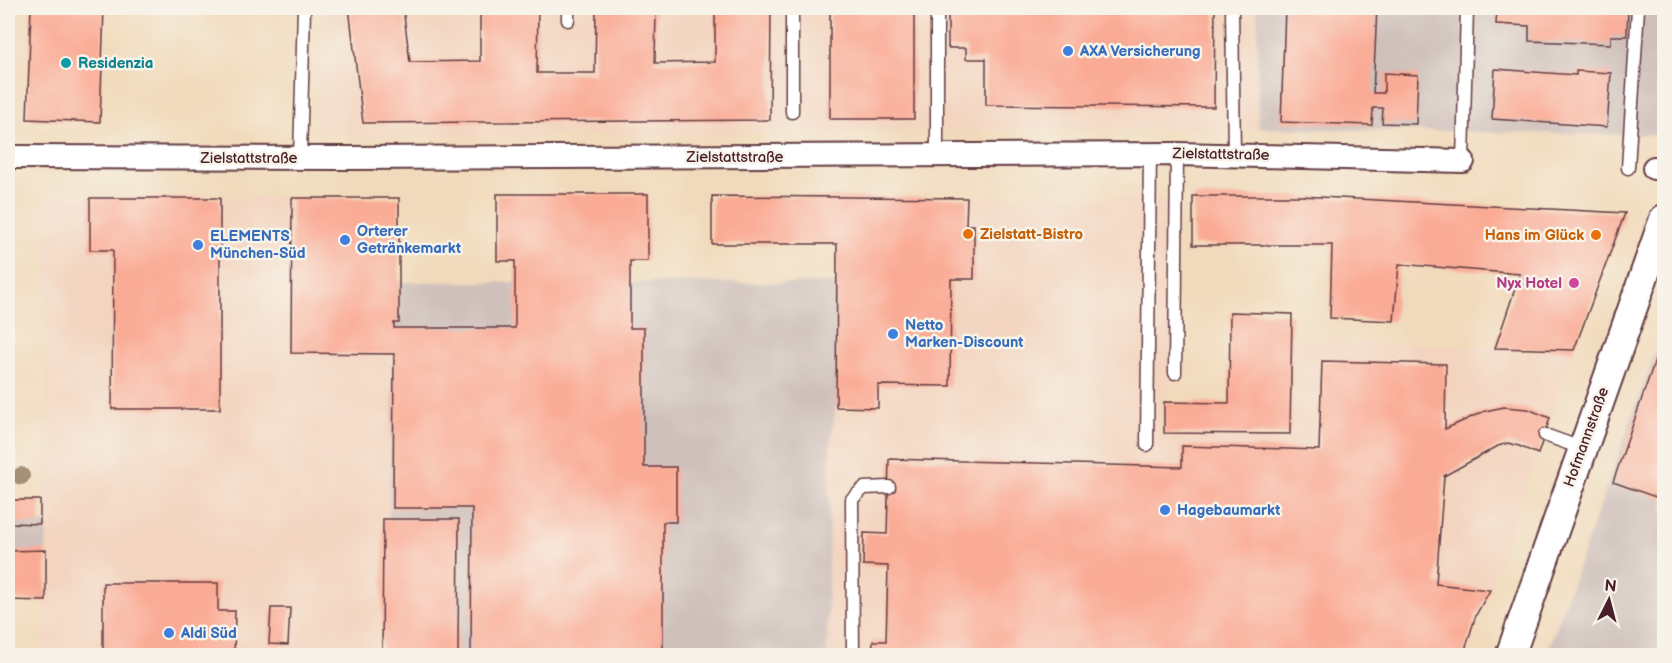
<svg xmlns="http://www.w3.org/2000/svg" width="1672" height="663" font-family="'Balsamiq Sans',sans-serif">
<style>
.built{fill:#f3d4bf}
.industrial{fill:#cfc0bb}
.building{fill:#faab95}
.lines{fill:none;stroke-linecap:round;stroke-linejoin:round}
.service-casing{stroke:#633b41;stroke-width:15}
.minor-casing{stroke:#633b41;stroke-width:26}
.tertiary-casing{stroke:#633b41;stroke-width:32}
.service{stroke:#fff;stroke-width:12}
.minor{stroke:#fff;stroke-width:22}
.tertiary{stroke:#fff;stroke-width:28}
.tree{fill:#a58f77}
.shop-dot{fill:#3f7fe0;stroke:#f7f3e8;stroke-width:2}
.culture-dot{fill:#0f9aa8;stroke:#f7f3e8;stroke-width:2}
.food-dot{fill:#e8710a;stroke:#f7f3e8;stroke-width:2}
.hotel-dot{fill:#d1479c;stroke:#f7f3e8;stroke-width:2}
.labels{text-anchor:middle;stroke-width:5;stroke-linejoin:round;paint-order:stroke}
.shop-label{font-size:15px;font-weight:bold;fill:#366cbe;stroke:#f7f3e8;text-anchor:start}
.culture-label{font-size:15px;font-weight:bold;fill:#0d838f;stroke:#f7f3e8;text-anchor:start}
.street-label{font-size:15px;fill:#4a1f2b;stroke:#f7f3e8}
.food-label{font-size:15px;font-weight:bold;fill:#c56008;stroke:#f7f3e8;text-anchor:start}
.hotel-label{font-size:15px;font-weight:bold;fill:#b23c85;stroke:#f7f3e8;text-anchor:end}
</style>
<rect width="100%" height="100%" fill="#f7f3e8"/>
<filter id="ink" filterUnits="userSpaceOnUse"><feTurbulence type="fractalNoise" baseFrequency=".0167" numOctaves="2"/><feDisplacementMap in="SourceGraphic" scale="12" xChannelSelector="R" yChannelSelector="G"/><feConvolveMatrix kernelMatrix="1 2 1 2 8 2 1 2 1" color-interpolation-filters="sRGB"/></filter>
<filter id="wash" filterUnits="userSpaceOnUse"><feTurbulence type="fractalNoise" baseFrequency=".008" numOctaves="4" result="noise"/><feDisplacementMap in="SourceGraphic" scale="24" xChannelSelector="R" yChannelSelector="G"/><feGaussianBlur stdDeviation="1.35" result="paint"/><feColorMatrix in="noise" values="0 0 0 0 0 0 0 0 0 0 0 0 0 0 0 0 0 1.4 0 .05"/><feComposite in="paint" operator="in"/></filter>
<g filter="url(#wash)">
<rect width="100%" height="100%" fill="#f1dabb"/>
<!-- built -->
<path class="built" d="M323 8H1257L1258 128 365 137 316 130Z
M48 197 399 198V323L394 354 386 655 44 656Z
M837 197H1163L1176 237 1173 315 1164 433 1290 434 1292 339 1477 348 1574 350 1467 655 827 656 830 444 836 407Z"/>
<!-- industrial -->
<path class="industrial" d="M1257 8H1664V114L1656 135 1258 128Z
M399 282 836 283V407L830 444 827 655 386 656 394 323Z
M1664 324V655L1546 656 1651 363Z
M8 523H47L46 550 8 551Z"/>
<g id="blocks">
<!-- building -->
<path class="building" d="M31 8H104L100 122 27 119Z
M349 8H403L410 62 480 61V8H538L537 73H595L596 8H656L655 63 715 62V8H771L770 120 363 123Z
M830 8H914V119H830Z
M966 8H1215L1214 107 986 105V59H966V48H948V10H966Z
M1285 8H1377L1373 93H1384V73L1418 75 1416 124 1382 123 1383 108H1373L1372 125 1281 122Z
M1497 8H1628L1627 36H1611V44L1529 41V26L1496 24Z
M1495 69 1576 75V71L1611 73 1607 127 1492 119Z
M497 194H648V261H630V328H644V467H676V522H663V656H471L472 508H393L394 354 291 353 292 198H399V323H394V328H515V261H497Z
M712 196 967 198 966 225H974V279H951L950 386 878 385V408L836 407 837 244H712Z
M1193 196H1301L1625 213 1574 350 1495 348 1520 274 1399 264 1394 321 1330 318 1332 245H1193Z
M90 198H220V409H112L113 250H90Z
M1230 312 1292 314 1290 434 1164 433V402L1229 403Z
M1664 334V500L1613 482Z
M1322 361 1446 364 1445 429 1485 411 1504 407 1528 409 1550 418 1538 454 1519 446 1508 443 1498 446 1444 476 1436 584 1490 590 1476 615 1463 656H872L873 641H886L888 566 863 565 864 533 887 534 889 459 1182 467V446L1319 450Z
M8 500H40V524L8 523Z
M383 519H459L458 656H382Z
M46 550V601L8 600V551Z
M103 583H218V611H235L234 656H103Z
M271 608H290L288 645 269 644Z"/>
</g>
</g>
<g filter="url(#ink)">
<use href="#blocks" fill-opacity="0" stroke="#633b41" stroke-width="1.5"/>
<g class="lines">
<defs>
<path id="service" d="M937 8V155
M1232 8 1234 154
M568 20V8
M792 112V8
M300 159 304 8
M1463 161 1467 8
M1628 168 1638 8
M1175 373 1177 154
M1545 435 1581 448
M1147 445 1150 154
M853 656 852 499 864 488 889 487"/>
<path id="minor" d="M8 157 345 158 1177 154 1463 161
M1654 168H1664"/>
<path id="tertiary" d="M1510 656 1664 219"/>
</defs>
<!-- service casing -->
<use href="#service" class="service-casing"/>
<!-- minor casing -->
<use href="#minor" class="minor-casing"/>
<!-- tertiary casing -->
<use href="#tertiary" class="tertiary-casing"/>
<!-- service -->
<use href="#service" class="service"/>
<!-- minor -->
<use href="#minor" class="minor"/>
<!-- tertiary -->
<use href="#tertiary" class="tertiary"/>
</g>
<!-- trees -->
<circle class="tree" cx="21" cy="476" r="9"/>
</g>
<!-- markers -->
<g class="shop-dot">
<circle cx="1068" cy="51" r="6"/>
<circle cx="345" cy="240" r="6"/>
<circle cx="198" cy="245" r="6"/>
<circle cx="893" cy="334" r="6"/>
<circle cx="1165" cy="510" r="6"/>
<circle cx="169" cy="633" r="6"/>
</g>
<circle class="culture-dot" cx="66" cy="63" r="6"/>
<g class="food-dot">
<circle cx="968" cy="234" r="6"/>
<circle cx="1596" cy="235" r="6"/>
</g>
<circle class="hotel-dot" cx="1574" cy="283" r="6"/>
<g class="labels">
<!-- shop labels -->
<g class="shop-label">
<text x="1080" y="56">AXA Versicherung</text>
<text x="357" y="236">Orterer<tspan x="357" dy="17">Getränkemarkt</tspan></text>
<text x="210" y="241">ELEMENTS<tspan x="210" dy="17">München-Süd</tspan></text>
<text x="905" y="330">Netto<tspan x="905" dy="17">Marken-Discount</tspan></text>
<text x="1177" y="515">Hagebaumarkt</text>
<text x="181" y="638">Aldi Süd</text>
</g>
<!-- culture labels -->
<g class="culture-label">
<text x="78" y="68">Residenzia</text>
</g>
<!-- street labels -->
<g class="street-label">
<text transform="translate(1221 154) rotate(1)" y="5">Zielstattstraße</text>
<text x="735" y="162">Zielstattstraße</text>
<text x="249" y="163">Zielstattstraße</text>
<text transform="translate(1586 437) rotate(-70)" y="5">Hofmannstraße</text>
</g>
<!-- food labels -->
<g class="food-label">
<text x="980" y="239">Zielstatt-Bistro</text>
<text x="1584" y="240" text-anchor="end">Hans im Glück</text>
</g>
<!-- hotel labels -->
<g class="hotel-label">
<text x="1562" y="288">Nyx Hotel</text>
</g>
</g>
<!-- margin -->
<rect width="1672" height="663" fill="none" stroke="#f7f3e8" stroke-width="30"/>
<!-- north arrow -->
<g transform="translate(1609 600) rotate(6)" stroke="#f7f3e8" stroke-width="4.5" paint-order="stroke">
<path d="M0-4.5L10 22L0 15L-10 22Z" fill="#4a1f2b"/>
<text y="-9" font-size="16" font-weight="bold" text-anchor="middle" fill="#4a1f2b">N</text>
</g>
</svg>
